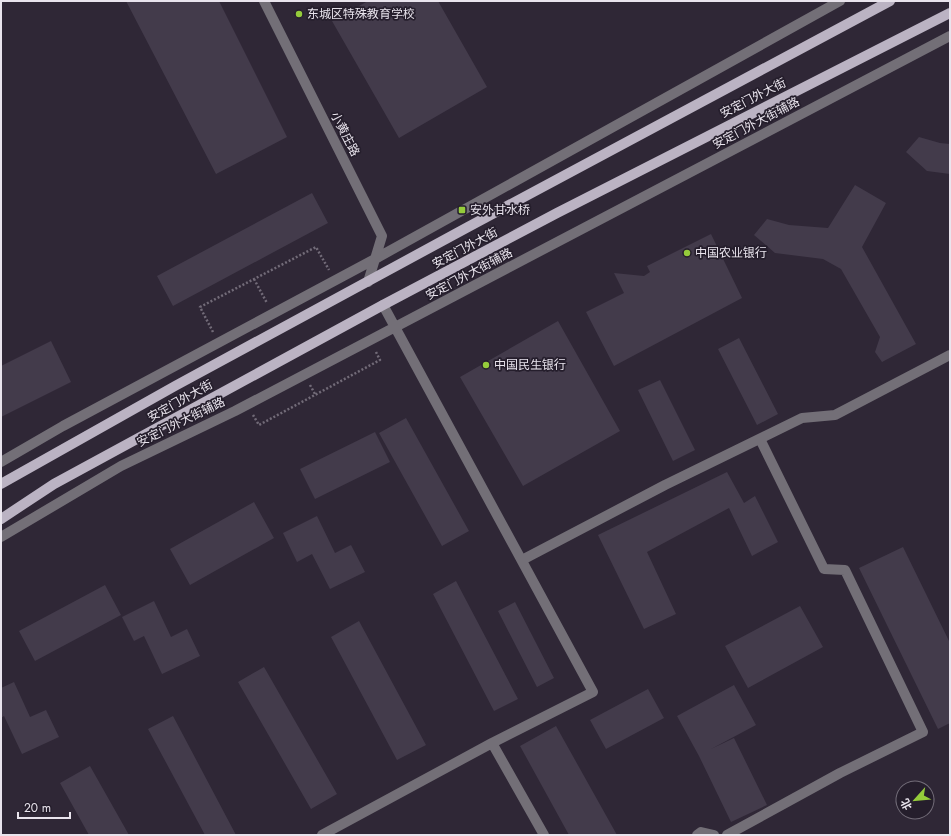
<svg xmlns="http://www.w3.org/2000/svg" width="951" height="836" font-family="Jost,'Noto Sans SC',sans-serif">
<style>
.building{fill:#433b4b}
.lines{fill:none;stroke-linecap:round;stroke-linejoin:round}
.path{stroke:#726b78;stroke-width:2.5;stroke-dasharray:2 2;stroke-linecap:butt}
.minor{stroke:#736f77;stroke-width:10}
.major{stroke:#bbb3c3;stroke-width:10}
.poi-dot{fill:#95cc3b;stroke:#251e2c;stroke-width:1.5}
.labels{text-anchor:middle;stroke-width:3.5;stroke-linejoin:round;paint-order:stroke}
.poi-label{font-size:12px;fill:#e9e4ed;stroke:#251e2c;text-anchor:start}
.street-label{font-size:12px;fill:#e9e4ed;stroke:#251e2c}
</style>
<rect width="100%" height="100%" fill="#2f2736"/>
<!-- building -->
<path class="building" d="M126 1H219L287 137 216 174Z
M368 1H438L487 87 399 138 332 21Z
M919 137 940 143 950 144V174L927 171 906 152Z
M855 185 886 203 862 247 916 344 882 362 875 352 880 337 841 269 823 259 775 253 754 235 767 219 789 225 828 228Z
M312 193 328 223 173 306 157 276Z
M711 234 742 298 614 366 586 312 624 293 614 273 644 276 650 272 647 266Z
M558 321 620 431 523 486 460 377Z
M739 338 778 414 757 425 718 349Z
M51 341 71 382 1 417V366Z
M660 380 695 450 673 461 638 390Z
M406 418 469 531 442 546 379 433Z
M375 432 390 462 315 499 300 469Z
M727 472 744 503 755 496 778 542 752 556 729 508 647 552 676 614 644 629 598 535Z
M254 502 274 538 190 585 170 549Z
M317 516 335 553 351 545 365 572 330 589 312 554 297 562 283 533Z
M903 547 950 643V723L938 729 859 568Z
M456 581 518 699 494 711 433 594Z
M105 585 121 615 35 661 19 631Z
M154 601 171 637 187 629 200 656 162 674 144 636 134 641 122 617Z
M515 602 554 678 537 687 498 611Z
M800 606 823 647 748 688 725 646Z
M359 621 426 745 397 760 331 637Z
M264 667 337 794 311 809 238 682Z
M14 682 30 717 46 710 59 737 22 754 4 716 1 718V688Z
M734 685 756 725 711 749 734 738 767 805 731 822 699 756 677 716Z
M648 689 664 718 606 749 590 720Z
M173 716 236 835H205L148 729Z
M556 726 617 835H569L520 746Z
M90 766 129 835H89L60 783Z"/>
<g class="lines">
<!-- path -->
<path class="path" d="M254 279 267 303
M213 332 200 307 316 247 329 270
M310 385 315 394
M253 415 259 425 380 360 376 352"/>
<!-- minor -->
<path class="minor" d="M264 1 382 236 368 282
M1 462 63 426 375 259 840 1
M1 537 121 466 235 411 950 36
M522 560 665 485 802 418 835 415 950 355
M492 743 544 835
M322 835 492 743 593 692 383 305
M697 835 701 832 714 835
M727 835 840 773 923 732 845 570 824 569 760 439"/>
<!-- major -->
<path class="major" d="M1 484 175 386 468 227 890 1
M1 519 54 484 383 305 557 213 950 13"/>
</g>
<!-- markers -->
<g class="poi-dot">
<circle cx="299" cy="14" r="4"/>
<rect x="458" y="206" width="8" height="8" rx="2"/>
<circle cx="687" cy="253" r="4"/>
<circle cx="486" cy="365" r="4"/>
</g>
<g class="labels">
<!-- poi labels -->
<g class="poi-label">
<text x="307" y="18">东城区特殊教育学校</text>
<text x="470" y="214">安外甘水桥</text>
<text x="695" y="257">中国农业银行</text>
<text x="494" y="369">中国民生银行</text>
</g>
<!-- street labels -->
<g class="street-label">
<text transform="translate(753 98) rotate(-27)" y="4">安定门外大街</text>
<text transform="translate(756 123) rotate(-28)" y="4">安定门外大街辅路</text>
<text transform="translate(345 134) rotate(63)" y="4">小黄庄路</text>
<text transform="translate(465 248) rotate(-28)" y="4">安定门外大街</text>
<text transform="translate(469 274) rotate(-28)" y="4">安定门外大街辅路</text>
<text transform="translate(180 401) rotate(-29)" y="4">安定门外大街</text>
<text transform="translate(181 422) rotate(-26)" y="4">安定门外大街辅路</text>
</g>
</g>
<!-- border -->
<rect width="951" height="836" fill="none" stroke="#e9e4ed" stroke-width="4"/>
<!-- north arrow -->
<g transform="translate(915 800) rotate(243)"><circle r="19" fill="#251e2c" stroke="#736d79"/>
<path d="M0-3L7 15L0 10L-7 15Z" fill="#95cc3b"/>
<text y="-6" font-size="11" font-weight="bold" text-anchor="middle" fill="#e9e4ed">北</text>
</g>
<!-- scale -->
<path d="M18 812v6h52v-6" fill="none" stroke="#e9e4ed" stroke-width="2"/>
<text x="24" y="812" font-size="12" fill="#e9e4ed" stroke="#251e2c" stroke-width="3" paint-order="stroke">20 m</text>
</svg>
